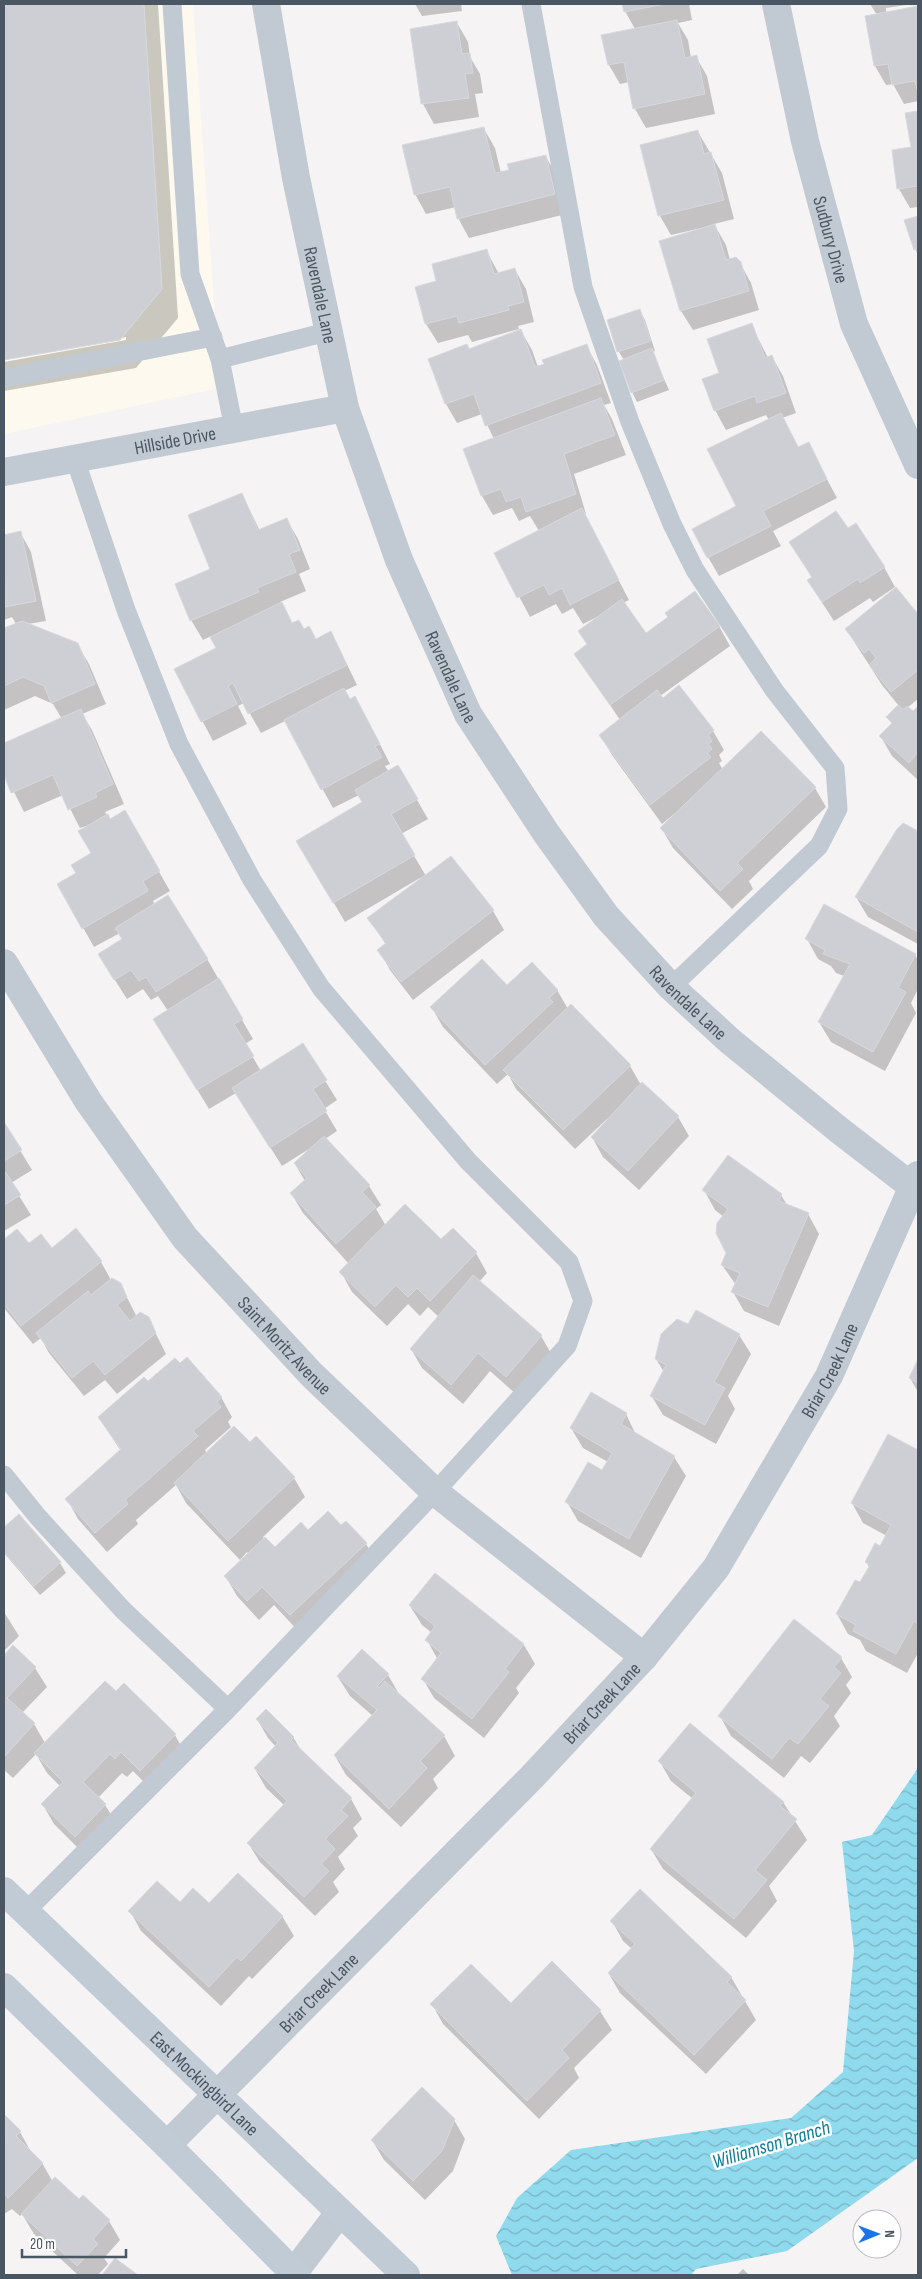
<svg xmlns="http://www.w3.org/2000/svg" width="922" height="2279" font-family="'Sofia Sans Condensed',sans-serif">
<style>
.commercial{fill:#fdf9ef}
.water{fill:url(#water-waves)}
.shadow{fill:#0003}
.building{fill:#cdcfd5;stroke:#d7d9de}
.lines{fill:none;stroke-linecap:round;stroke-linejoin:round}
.service{stroke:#c1cad2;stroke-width:19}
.minor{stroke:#c1cad2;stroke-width:28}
.secondary{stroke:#c1cbd6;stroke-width:28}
.labels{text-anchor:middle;stroke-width:5;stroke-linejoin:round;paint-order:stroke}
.street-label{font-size:19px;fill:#4a5661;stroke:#fff}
.water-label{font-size:20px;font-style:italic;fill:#0c7c9b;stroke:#fff}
</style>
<defs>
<pattern id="water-waves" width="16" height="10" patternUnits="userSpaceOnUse" patternTransform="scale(1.25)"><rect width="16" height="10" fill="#90daee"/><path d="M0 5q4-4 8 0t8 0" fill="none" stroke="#78b4c4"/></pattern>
</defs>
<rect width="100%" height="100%" fill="#f5f3f3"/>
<!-- commercial -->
<path class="commercial" d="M4 4H193L220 388 4 434Z"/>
<!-- water -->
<path class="water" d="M918 1768V2158L787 2251 696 2269 691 2275H512L496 2236 517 2198 571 2150 791 2118 843 2072 854 1951 842 1842 872 1835Z"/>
<!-- shadow -->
<path class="shadow" d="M4 4H158L178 318 136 368 4 391V362L126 340V337L4 359Z
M415 4H461L462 11 422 16Z
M623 4H689L692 20 678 23 688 40 691 58 696 57 707 76 715 114 646 128 635 109 629 82 620 84 609 65 635 29 625 11Z
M870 4H913L886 8V13L918 7V101L904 104 893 84 886 85 875 66 866 17 877 15Z
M457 23 468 42 470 57 480 74 483 93 475 94 479 117 434 124 423 104 412 30Z
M918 112V207L910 208 899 189 893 151 912 148 907 114Z
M484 129 495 148 501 173 546 157 557 176 566 214 469 238 458 218 456 207 426 214 415 194Z
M698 132 722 173 734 219 714 224 726 245 730 260 740 263 751 283 759 310 693 330 681 311 661 242 698 231 697 229 671 235 660 216 642 146Z
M918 217V256L906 221Z
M486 250 499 274 515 270 526 289 534 322 518 326 519 329 472 342 468 335 438 343 426 324 417 288 438 281Z
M640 311 645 320 655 351 652 352 669 390 637 402 632 392 624 360 619 352 609 321Z
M751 324 768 358 772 357 783 376 796 413 782 418 799 448 808 444 837 498 773 531 781 546 719 576 708 557 738 506 769 420 766 415 726 430 715 410 720 374Z
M521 331 532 350 538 367 586 345 597 365 611 403 604 405 612 419 626 455 574 474 586 514H584L629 600 623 603 646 635 719 626 730 646 660 696 713 731 724 750 719 755 722 761 719 763 723 770 815 788 826 807 749 881 753 889 732 909 673 848 662 829 674 817 673 815 662 824 612 755 601 736 620 720 576 654 588 645 595 618 583 624 573 608 562 614 556 604 530 617 496 553 539 531 530 516 519 521 512 508 493 515 482 496 465 450 494 439 482 414 457 423 446 404 469 350Z
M242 494 260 531 287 520 298 539 310 569 299 574 306 591 280 602 293 624 316 640 330 633 341 652 357 685 344 691 349 700 366 717 390 764 385 766 389 772 398 767 428 819 401 834 426 876 450 858 493 911 504 930 413 1000 390 970 379 950 386 945 369 918 421 880 420 878 345 922 298 842 364 803 359 795 333 808 285 721 261 733 244 703 238 706 247 724 213 741 175 669 217 649 211 636 203 640 191 620Z
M848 530 884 567 895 587 873 602 870 598 834 621 808 581 812 578 790 542Z
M20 532 31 552 46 621 28 624 77 644 89 664 106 704 82 714 92 730 124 804 105 812 110 820 125 812 170 891 153 901 155 905 207 959 253 1039 245 1044 261 1071 303 1045 337 1100 324 1109 337 1131 325 1139 369 1186 381 1205 376 1209 386 1226 441 1241 453 1230 476 1253 487 1273 479 1282 541 1336 552 1355 518 1396 490 1371 463 1404 422 1368 411 1349 439 1317 428 1307 420 1316 408 1304 387 1326 352 1292 341 1272 349 1264 303 1213 291 1193 305 1181 295 1164 309 1149 282 1166 236 1093 209 1109 166 1038 168 1011 158 996 151 1000 143 989 127 999 111 974 124 940 120 933 94 947 59 885 78 874 93 854 86 826 80 828 63 795 24 812 4 772V744L62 719 53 704 35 696 4 710V630L16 624 12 617 4 620V536Z
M896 589 918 616V699L907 708 913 713 918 708V780L892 756 881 737 892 724 888 717 899 706 882 685 846 629Z
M903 824 918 833V944L868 917 856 897Z
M807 939 915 955 918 960V989L911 1003 916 1013 885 1071 831 1042 819 1022 844 976 836 973 831 966 818 959Z
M507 987 557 990 568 1009 630 1066 641 1085 678 1117 689 1136 639 1190 603 1157 592 1137 608 1120 607 1119 575 1149 516 1089 508 1074 497 1084 443 1027 432 1008Z
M4 1124 32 1170 11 1183 31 1215 4 1231Z
M704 1190 781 1195 787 1205 808 1214 819 1234 779 1326 744 1311 733 1292 736 1285 722 1265 727 1253 724 1217 715 1210Z
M17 1230 29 1245 51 1249 76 1230 101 1262 111 1280 120 1284 137 1317 148 1318 166 1354 117 1394 105 1380 84 1396 49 1353 41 1338 33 1344 4 1308V1241Z
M689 1326 739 1335 751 1354 728 1396 735 1409 716 1444 663 1415 651 1395 664 1372 656 1359Z
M918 1362V1392L910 1378Z
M148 1383 221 1397 232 1417 228 1422 231 1427 205 1450 207 1454 250 1444 256 1438 294 1478 305 1497 263 1537 274 1549 308 1531 341 1527 366 1544 377 1563 301 1634 274 1605 259 1620 237 1596 226 1577 249 1554 247 1552 240 1560 186 1503 176 1485 136 1520 138 1524 107 1552 78 1519 67 1499 121 1451 99 1418Z
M626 1414 636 1435 674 1457 686 1476 641 1558 578 1521 567 1502 602 1472 608 1462 583 1448 571 1428Z
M889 1435 918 1452V1653L907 1673 866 1651 860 1640 848 1634 837 1614 861 1584 869 1567 866 1562 881 1547 887 1536 863 1523 852 1503Z
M19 1516 60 1563 66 1573 40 1595 4 1553V1529Z
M435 1575 524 1645 535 1664 516 1688 519 1693 484 1738 434 1698 423 1679 438 1660 427 1640 432 1633 422 1625 410 1606Z
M4 1612 19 1636 4 1651Z
M13 1647 35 1668 47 1687 22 1713 34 1724 45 1743 116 1693 124 1685 175 1735 186 1755 152 1790 133 1771 127 1777 122 1773 98 1798 105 1805 117 1824 86 1856 54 1824 43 1805 61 1787 47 1773 36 1754 13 1778 4 1770V1657Z
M841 1658 852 1677 846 1685 851 1693 834 1716 840 1726 810 1763 801 1756 784 1778 731 1736 720 1716Z
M388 1675 399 1694 444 1736 455 1756 433 1779 438 1788 401 1827 346 1775 335 1756 373 1716 350 1696 338 1677Z
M257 1719 293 1737 302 1752 351 1799 362 1819 353 1828 358 1836 338 1857 345 1869 333 1882 339 1892 315 1916 260 1862 248 1843 284 1805 266 1788 255 1769 276 1747 268 1738Z
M660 1762 783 1802 807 1840 769 1886 777 1901 746 1938 663 1869 651 1849 693 1799 671 1781Z
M180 1904 209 1905 282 1916 294 1936 252 1979 249 1976 221 2006 141 1931 130 1911Z
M612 1921 731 1977 756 2020 706 2074 620 1993 609 1974 632 1949 623 1941Z
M552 1963 600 2011 612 2030 574 2068 579 2078 539 2119 443 2024 432 2004 511 2005Z
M5 2117 20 2132 31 2152 42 2163 53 2182 109 2221 120 2240 104 2258 108 2264 98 2275H78L34 2234 22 2214 20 2216 12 2209 4 2214Z
M454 2120 465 2139 453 2171 425 2200 384 2160 372 2140Z
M743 2269 749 2275H737Z"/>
<!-- building -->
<path class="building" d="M4 4H144L162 289 120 340 4 360Z
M622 4H665L624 12Z
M918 6V90H917L915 81 892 85 888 64 874 66 865 16Z
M677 20 685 58 697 55 705 94 633 109 624 62 608 65 601 35Z
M457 21 462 54 470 53 473 73 465 74 469 98 421 104 410 29Z
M918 111V186L897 189 892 150 911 147 905 113Z
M484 127 495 173 509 170 507 164 546 155 555 194 457 219 450 187 414 195 402 145Z
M698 130 704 154 711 152 724 200 658 216 640 145Z
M918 216V248L914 250 904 220Z
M715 224 726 260 736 257 741 262 749 291 680 311 659 241Z
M487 249 494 274 515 268 524 302 508 306 509 310 459 323 457 316 425 324 415 287 436 281 432 264Z
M640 309 651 341 617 352 607 320Z
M752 323 765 358 772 355 786 393 757 403 755 396 714 411 702 379 719 373 707 339Z
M521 329 535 367 544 364 542 360 587 344 601 383 485 426 474 394 445 404 428 359 467 344 469 349Z
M652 348 664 380 631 393 619 361Z
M601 398 615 435 564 454 576 494 526 512 521 497 506 502 501 489 481 496 463 449Z
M781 413 798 447 809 442 827 479 763 511 771 526 707 558 692 529 736 506 707 449Z
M242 493 258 530 287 518 300 550 289 554 296 572 257 588 259 592 190 621 175 584 210 569 188 515Z
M582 508 619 580 570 605 562 588 549 595 544 585 517 598 494 553Z
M836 511 848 528 856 523 885 567 860 583 858 579 822 602 807 580 812 577 789 542Z
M21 531 36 601 5 607 4 535Z
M896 587 918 614V670L891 692 869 665 876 658 869 649 864 653 845 629Z
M695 591 720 626 610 705 574 654 587 644 578 631 622 599 646 633 668 617 665 613Z
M282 602 292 623 299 620 304 629 309 626 316 639 331 631 347 665 248 714 233 683 228 686 237 704 201 722 174 669 216 648 210 637Z
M22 621 78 643 95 684 51 703 44 686 23 677 4 686V628Z
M679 685 714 730 708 735 712 741 708 744 712 749 707 753 711 757 650 805 599 735 657 690 663 698Z
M344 688 350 699 355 696 380 744 375 746 382 757 321 790 284 720Z
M898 705 904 710 907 706 913 711 918 706V752L909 763 879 736 892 723 886 717Z
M81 709 113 784 95 793 97 797 68 810 53 775 11 793 4 775V743Z
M761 731 816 787 737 863 743 869 720 891 660 828Z
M398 765 418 799 391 814 415 855 333 903 296 841 362 802 355 790Z
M125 810 160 871 143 881 148 891 82 929 57 884 76 873 71 865 91 853 78 831 108 814 110 819Z
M903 823 918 831V932L855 897 897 829Z
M451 856 494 910 401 982 377 950 386 943 367 918Z
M168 895 208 959 156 992 146 977 139 981 131 970 114 980 98 954 122 939 115 928Z
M824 904 916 954 898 988 906 992 873 1052 818 1022 850 964 823 954 825 950 805 939Z
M482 959 507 985 532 962 558 990 549 998 553 1002 485 1065 430 1007Z
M219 978 243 1019 234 1024 254 1056 197 1090 153 1019Z
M571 1004 631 1065 563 1130 503 1070Z
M303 1043 327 1080 313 1089 327 1111 270 1148 232 1088Z
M642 1082 679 1116 628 1171 591 1137Z
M4 1122 22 1150 4 1161Z
M324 1136 370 1185 362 1192 376 1207 336 1244 290 1193 307 1178 294 1163Z
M728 1155 782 1194 779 1201 809 1213 768 1307 731 1292 740 1273 721 1265 726 1253 716 1233 717 1223 728 1209 702 1190Z
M4 1170 21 1195 4 1205Z
M405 1204 441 1239 453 1228 477 1252 430 1301 417 1288 408 1297 396 1285 375 1307 339 1272Z
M76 1228 102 1261 21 1326 4 1304V1239L17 1229 29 1243 41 1234 52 1248Z
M473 1275 542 1335 506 1377 478 1353 451 1385 410 1349Z
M112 1278 121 1283 127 1297 117 1305 130 1321 140 1312 149 1317 156 1333 105 1375 93 1361 72 1378 36 1333 88 1291 91 1295Z
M696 1310 740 1334 714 1382 725 1388 705 1425 650 1396 666 1365 655 1359 661 1334 677 1319 688 1324Z
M187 1357 222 1397 217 1402 221 1407 193 1431 198 1436 125 1500 128 1504 95 1533 65 1499 121 1449 98 1417 144 1377 148 1381 175 1358 180 1363Z
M918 1359V1383L909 1378Z
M591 1392 627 1413 621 1424 675 1456 629 1539 565 1502 588 1462 602 1470 612 1453 570 1428Z
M234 1426 250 1442 256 1436 295 1477 228 1541 174 1483Z
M888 1434 918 1450V1624L914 1621 896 1654 853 1631 856 1625 836 1614 855 1580 860 1582 870 1565 865 1562 875 1543 880 1546 891 1525 851 1503Z
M328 1511 341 1525 346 1521 367 1543 290 1615 262 1587 247 1601 224 1576 265 1537 275 1547 301 1522 308 1530Z
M19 1514 61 1562 34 1586 4 1552V1527Z
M435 1573 524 1644 505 1669 509 1672 472 1719 421 1679 441 1653 425 1640 435 1626 409 1605Z
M794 1619 842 1657 834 1667 841 1673 820 1699 829 1706 798 1744 789 1738 772 1759 718 1716Z
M13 1645 36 1667 7 1698 35 1723 4 1757V1655Z
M362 1649 389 1674 377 1686 379 1688 385 1681 445 1735 420 1761 427 1768 389 1809 334 1755 377 1710 337 1676Z
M105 1681 116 1691 124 1683 176 1734 140 1771 121 1752 115 1759 110 1754 83 1782 106 1804 75 1837 41 1804 63 1782 34 1753Z
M266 1709 294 1737 291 1740 352 1798 341 1810 348 1816 325 1839 335 1849 321 1864 329 1871 304 1897 247 1843 287 1801 254 1768 278 1743 256 1719Z
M690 1723 784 1802 780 1806 797 1819 755 1870 767 1880 734 1919 650 1849 696 1793 658 1761Z
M238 1873 283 1916 241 1961 237 1957 209 1987 128 1911 157 1881 180 1902 193 1888 209 1903Z
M640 1889 732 1977 727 1982 746 2000 694 2055 608 1973 635 1944 610 1921Z
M552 1961 601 2010 562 2050 569 2058 527 2101 430 2004 471 1964 511 2003Z
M422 2087 455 2119 442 2151 413 2181 371 2140Z
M5 2115 21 2131 16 2136 43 2163 8 2198 4 2193Z
M55 2177 79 2199 83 2195 110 2220 93 2239 98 2244 77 2266 21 2214Z
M115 2258 138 2275H102Z"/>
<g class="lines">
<!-- service -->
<path class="service" d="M172 4 190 274 220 359 234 429
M531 4 583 287 630 422 672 524 695 570 774 690 835 768 838 809 819 846 671 987
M220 359 327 332
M4 378 213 337
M4 1475 38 1517 123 1610 228 1709
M26 1911 228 1709 435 1492 567 1346 583 1301 569 1262 468 1161 321 988 252 880 179 744 126 610 75 459"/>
<!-- minor -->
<g class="minor">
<path id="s1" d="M266 4 296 178 345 408 399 560 468 714 546 833 606 916 671 987 730 1041 839 1130 918 1191"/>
<path id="s2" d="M776 4 805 141 854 324 918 465"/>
<path id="s3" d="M4 472 345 408"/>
<path id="s4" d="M4 963 88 1101 185 1238 312 1375 435 1492 644 1657"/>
<path id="s5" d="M167 2145 531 1778 644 1657 716 1568 829 1376 918 1175"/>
<path d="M292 2275 340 2212"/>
</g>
<!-- secondary -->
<g class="secondary">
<path id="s6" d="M4 1891 406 2275"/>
<path d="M4 1987 167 2145 296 2275"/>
</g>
</g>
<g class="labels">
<!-- street labels -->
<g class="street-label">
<text dy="7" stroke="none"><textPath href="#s2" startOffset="242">Sudbury Drive</textPath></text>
<text dy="7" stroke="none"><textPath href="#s1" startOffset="296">Ravendale Lane</textPath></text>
<text dy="7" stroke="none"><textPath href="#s3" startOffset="174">Hillside Drive</textPath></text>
<text dy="7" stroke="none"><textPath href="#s1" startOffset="701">Ravendale Lane</textPath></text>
<text dy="7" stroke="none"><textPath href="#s1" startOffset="1106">Ravendale Lane</textPath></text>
<text dy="7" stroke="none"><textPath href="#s4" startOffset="476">Saint Moritz Avenue</textPath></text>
<text dy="7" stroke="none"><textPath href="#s5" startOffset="1025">Briar Creek Lane</textPath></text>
<text dy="7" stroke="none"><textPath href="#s5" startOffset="620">Briar Creek Lane</textPath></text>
<text dy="7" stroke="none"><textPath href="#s5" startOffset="215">Briar Creek Lane</textPath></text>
<text dy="7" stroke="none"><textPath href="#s6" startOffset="278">East Mockingbird Lane</textPath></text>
</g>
<!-- water labels -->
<g class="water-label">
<text transform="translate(771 2144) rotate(-17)" y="7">Williamson Branch</text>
</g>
</g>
<!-- border -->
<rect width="922" height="2279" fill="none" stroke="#4a5661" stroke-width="10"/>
<!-- north arrow -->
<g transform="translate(877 2234) rotate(89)"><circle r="24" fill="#ffffff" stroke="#b7bbc0"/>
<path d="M0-4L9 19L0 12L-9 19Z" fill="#1a73e8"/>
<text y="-8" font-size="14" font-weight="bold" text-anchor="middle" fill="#4a5661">N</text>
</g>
<!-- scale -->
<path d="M22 2249v8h104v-8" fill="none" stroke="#4a5661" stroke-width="2.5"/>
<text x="30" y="2249" font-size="15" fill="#4a5661" stroke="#ffffff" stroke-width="4" paint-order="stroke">20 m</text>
</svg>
